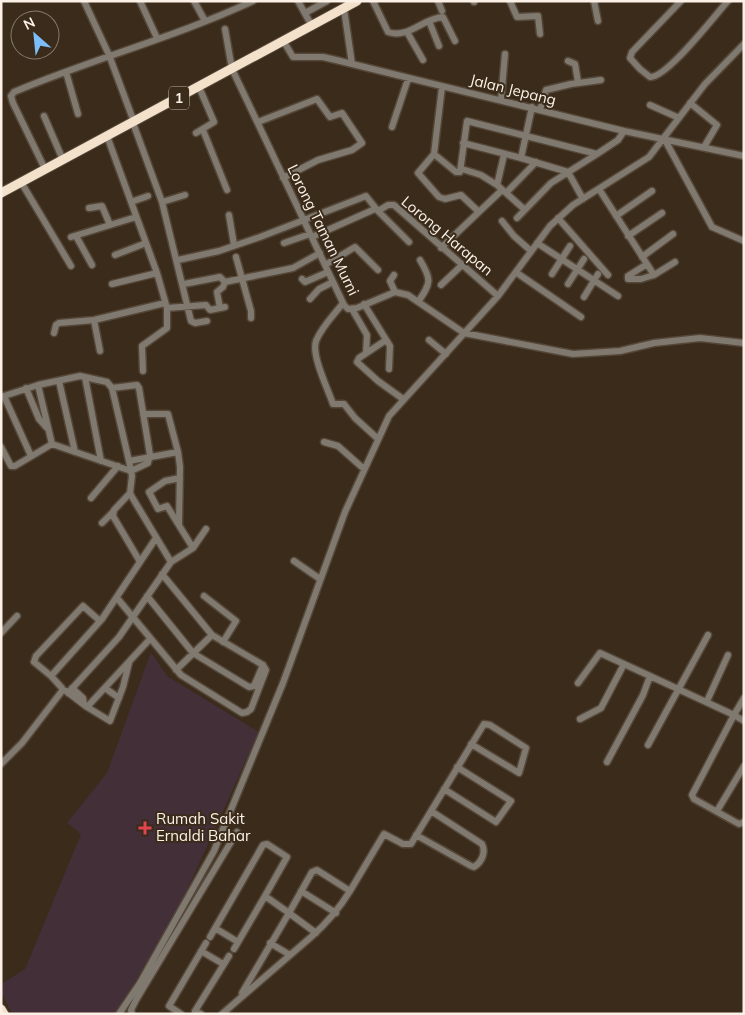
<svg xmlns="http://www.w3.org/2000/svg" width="745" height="1015" font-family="Mulish,sans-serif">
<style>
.medical{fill:#422f37}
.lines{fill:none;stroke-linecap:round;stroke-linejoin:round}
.minor-casing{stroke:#554738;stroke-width:9}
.highway-casing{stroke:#554738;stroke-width:11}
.minor{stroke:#807970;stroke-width:6}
.highway{stroke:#f4e1cc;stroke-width:9}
.health-dot{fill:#e0444e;stroke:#3a2b1b;stroke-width:2}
.labels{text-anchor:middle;stroke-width:4;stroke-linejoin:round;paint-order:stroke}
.shield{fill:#3a2b1b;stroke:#c1b6aa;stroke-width:1}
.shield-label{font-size:14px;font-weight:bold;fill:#fbf1e7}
.street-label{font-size:15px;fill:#fbf1e7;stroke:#3a2b1b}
.poi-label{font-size:15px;fill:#fbf1e7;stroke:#3a2b1b;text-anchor:start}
</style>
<rect width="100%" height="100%" fill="#3a2b1b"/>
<!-- medical -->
<path class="medical" d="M151 652 167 676 259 732 177 912 116 1014H12L1 992V984L25 969 81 834 67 823 107 773Z"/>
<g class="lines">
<defs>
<path id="minor" d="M84 1 109 55 134 122
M140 1 157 38
M194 1 205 21
M298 1 312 26
M373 1 388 32C409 39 423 18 443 17L455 41
M438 1 442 11
M474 1V2
M510 1 517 17 538 16 540 34
M594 1 598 21
M681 1 632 52 630 58 640 69 650 77C667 78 715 15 728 1
M344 9 352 64
M305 13 327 1
M429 21 439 46
M225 29 232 69 344 305 348 309 357 308 395 292 408 295 464 333 573 354 620 351 654 343 700 338 744 343
M407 32 423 60
M284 42 293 57H323L336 60 624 131 744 156
M568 61 575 64 578 82
M66 72 78 114
M442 87 434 154 418 173 439 197 445 199 461 195 479 212
M501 100 505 54
M690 103 717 125 704 147
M650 105 679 118
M540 110 546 90 571 84 601 80
M44 116 63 160
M258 122 317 99 330 117 342 113 362 143 352 150 318 160 283 178
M133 123 162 202 191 321 195 323 207 321
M392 127 408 79
M203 130 227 190
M196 133 214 122 199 87
M107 136 157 273 112 284
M665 140 712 227 744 241
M463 143 521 158 532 107
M434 154 456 172H460L467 121 597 154 618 140 624 131
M504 155 497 185 524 209
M521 158 568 172 583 199
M45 169 13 103 11 96 14 92C92 59 176 37 253 1
M462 169 481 175 497 185
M21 182 71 266
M599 189 654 275 675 262
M506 193 536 162
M131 202 148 196
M162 202 185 195
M89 208 102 206 110 225
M378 211 388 205H394L498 296
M229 215 234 245
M616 216 652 191
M517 218 551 183 597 154
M558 218 608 275
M502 221 514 236 531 251
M76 236 92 265
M628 236 662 213
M71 237 136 217
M312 237 375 209
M284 243 310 234
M537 243 618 296
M441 248 502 190
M115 255 146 243
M236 257 251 311V318
M642 257 673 234
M178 260 219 251 260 237 366 196 378 211 409 242
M647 264 628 276V279H641L654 275
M325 265 355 247 378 270
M157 273 167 308 206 305 210 310 225 307
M517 273 581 317
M552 274 570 246
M394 275 390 281 395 292
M302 279 305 282 328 272
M225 282 293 268 320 253
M184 284 220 277 225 282
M568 284 584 259
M441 285 461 266
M584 297 598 274
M310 299 319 289 333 282
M418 302C431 283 432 280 420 260
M343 303C334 315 322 326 316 341 311 355 328 389 333 404H344L355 418 377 438
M364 304 390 346 389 369
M220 308 217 292 223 287 225 282
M352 309 367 335 366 353
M94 320 100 351
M54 333 56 325 59 323 94 320 165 303
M386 340 359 358 357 362 378 381 403 399
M429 340 446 354
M143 371 142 346 167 328V308
M85 377 101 461
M59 381 75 452
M26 388 39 419 47 428
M4 396 31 456
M1 397 38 385
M143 414H168L178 452
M324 442 338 446 364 469
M1 447 11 466H15L52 444
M129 461 178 452 180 467 179 524
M130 493 114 510 113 516 139 560
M91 498 118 466
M102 523 113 512
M193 548 206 529
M294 561 320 579
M171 562 193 548 167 506 158 509 149 492 165 481 180 478
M147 596 193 653 249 687 254 686 263 665 212 635 162 574
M204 596 236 621 223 642
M117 598 181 675 242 713 247 712 251 709 266 670 263 665
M1 633 17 616
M176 670 212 635
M51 676 34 662 36 656 83 606 100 621
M578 683 600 653 650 676
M72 688 83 698 84 704
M105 688 119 698
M66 691 87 707 150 639
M68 693 119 637 171 562 132 497 130 493 132 476 129 461 112 388 107 382 80 376 38 385 52 444 131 471 148 463 150 455 139 388 137 385 112 388
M707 701 728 655
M87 707 110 721 123 687 129 663
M580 719 601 708 624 664
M744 721 734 715 692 795 694 799 739 824 744 822
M648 745 708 635
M607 762 643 695 650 676 734 715 744 698
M1 764 22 743 62 691V688L51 676 102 619 156 538
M444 789 496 822 511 801 457 767
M717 811 744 766
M416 835 471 866 474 867C482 862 486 852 482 844L431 811
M301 891 336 913
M350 891 384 834 403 844H411L484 724 490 725 526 748 519 773 471 744
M215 928 238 942
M210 937 263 845 267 844 287 857 265 896
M270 943 290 955
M234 949 265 896 289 913 242 993
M201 951 223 964
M119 1014 140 983 214 851 283 683 345 512 389 416 498 296 550 226 573 205 649 157 705 84 744 44
M132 1014 131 1010 136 1000 237 832
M181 1014 169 1006 206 943
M201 1014 195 1011 229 956
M222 1014 311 937C327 923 339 909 350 891L317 870 312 872 289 913 316 933"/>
<path id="highway" d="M1 193 357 1
M1 1009 4 1014"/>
</defs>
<!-- minor casing -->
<use href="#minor" class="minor-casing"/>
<!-- highway casing -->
<use href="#highway" class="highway-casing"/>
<!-- minor -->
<use href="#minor" class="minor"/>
<!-- highway -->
<use href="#highway" class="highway"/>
</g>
<!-- markers -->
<path class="health-dot" d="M142.5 820.5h5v5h5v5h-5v5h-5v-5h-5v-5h5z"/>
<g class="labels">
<!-- shield labels -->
<rect class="shield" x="169" y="86.5" width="20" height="23" rx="4"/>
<g class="shield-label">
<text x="179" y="103">1</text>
</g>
<!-- street labels -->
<g class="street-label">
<text transform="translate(513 90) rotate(14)" y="5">Jalan Jepang</text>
<text transform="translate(323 230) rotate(64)" y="5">Lorong Taman Murni</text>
<text transform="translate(447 236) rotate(40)" y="5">Lorong Harapan</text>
</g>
<!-- poi labels -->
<g class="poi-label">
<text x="156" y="824">Rumah Sakit<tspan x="156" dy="17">Ernaldi Bahar</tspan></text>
</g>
</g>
<!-- border -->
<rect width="745" height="1015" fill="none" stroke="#fbf1e7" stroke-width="5"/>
<!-- north arrow -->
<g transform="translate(35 35) rotate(333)"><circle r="24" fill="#3a2b1b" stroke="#877a6d"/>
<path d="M0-4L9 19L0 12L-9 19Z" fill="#7bbef9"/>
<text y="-8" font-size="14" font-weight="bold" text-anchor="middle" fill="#fbf1e7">N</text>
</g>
</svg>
